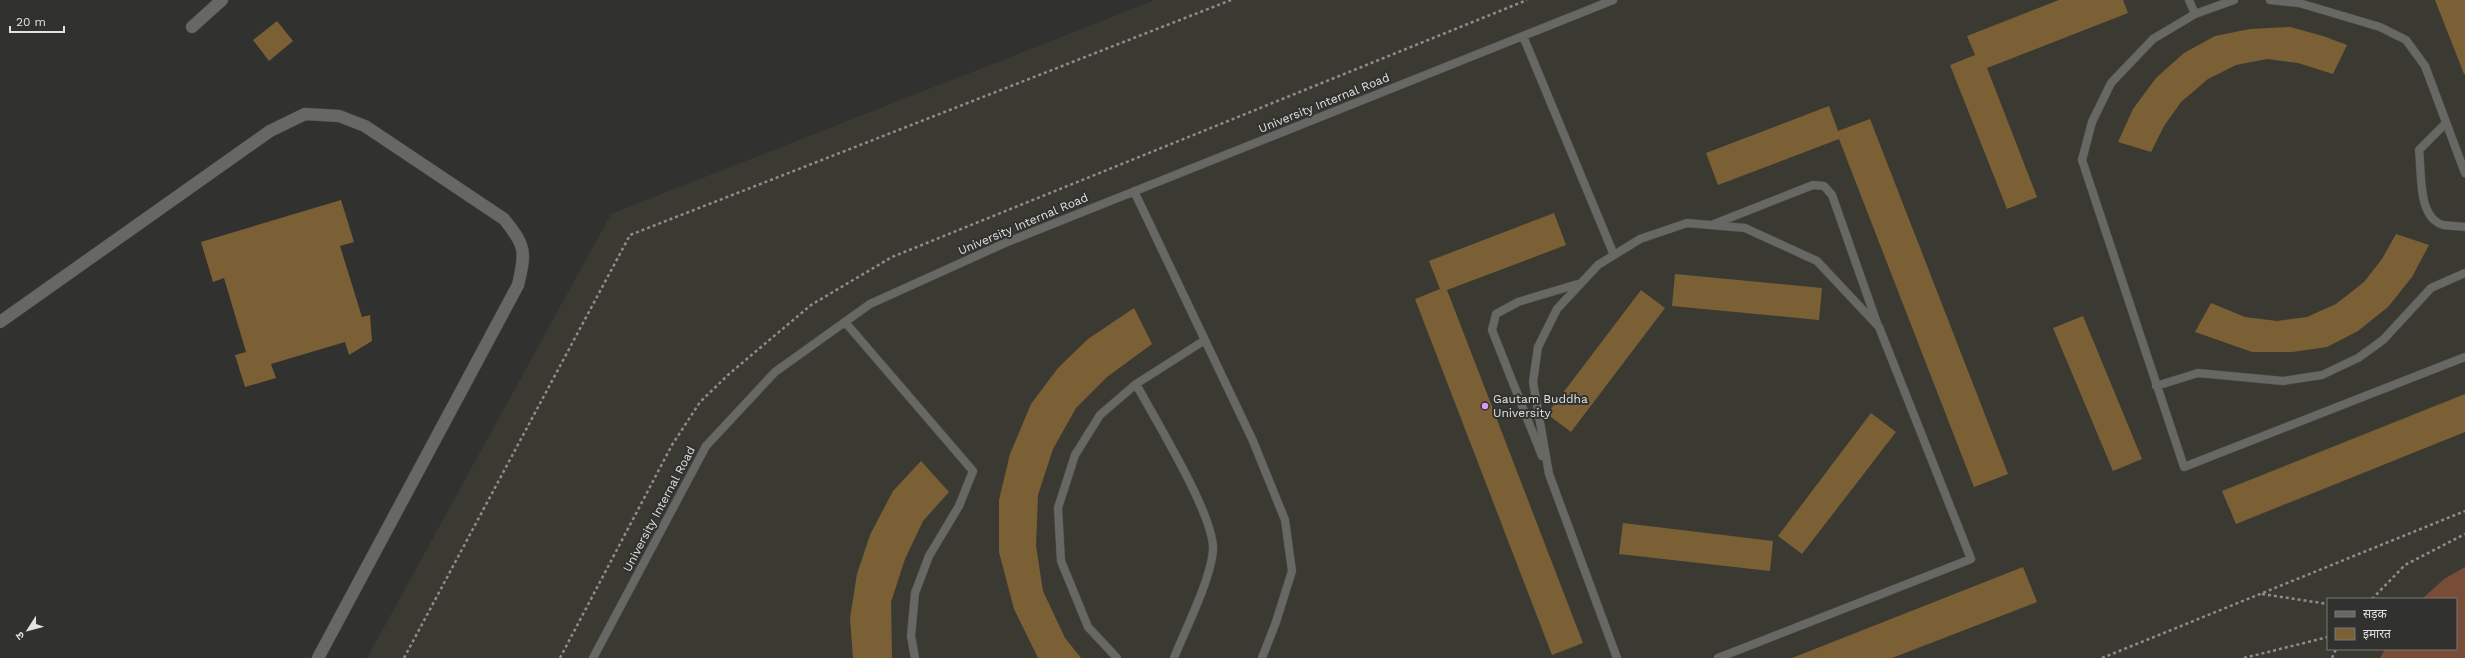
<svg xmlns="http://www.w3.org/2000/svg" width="2465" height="658" font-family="'Work Sans','Noto Sans Devanagari',sans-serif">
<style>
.built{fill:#3a3a33;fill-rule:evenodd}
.green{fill:#784c36}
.building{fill:#7b6036}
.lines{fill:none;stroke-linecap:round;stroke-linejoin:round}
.lane-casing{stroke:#4d4d4c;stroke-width:9}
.street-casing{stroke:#4d4d4c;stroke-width:13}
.path{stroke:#8d8d8c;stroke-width:2.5;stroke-dasharray:3 3;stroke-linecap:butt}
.lane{stroke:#676764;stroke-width:8}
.street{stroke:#676764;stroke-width:12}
.poi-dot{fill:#db99f5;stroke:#31312f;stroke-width:1.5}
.labels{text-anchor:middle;stroke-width:4;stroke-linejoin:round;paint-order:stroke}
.street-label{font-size:12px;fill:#e2e2e1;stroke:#31312f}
.poi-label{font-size:12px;fill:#e2e2e1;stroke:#31312f;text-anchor:start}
</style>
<rect width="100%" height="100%" fill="#31312f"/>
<!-- built -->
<path class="built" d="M1155 0H2465V658H367L611 214ZM2328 599H2456V649H2328Z"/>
<!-- green -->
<path class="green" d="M2465 567V658H2380L2385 649H2456V599H2422L2444 579Z"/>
<!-- building -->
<path class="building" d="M2059 0H2123L2128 13 1987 68 2037 197 2007 209 1950 65 1975 55 1967 36Z
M2435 0H2465V74H2464Z
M277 21 293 41 269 61 253 40Z
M2290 27 2323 36 2347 45 2333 74 2298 63 2267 59 2236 65 2208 79 2181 102 2164 126 2151 152 2118 142 2133 109 2156 78 2184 53 2215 36 2250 29Z
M1829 106 1838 131 1870 119 2008 474 1974 487 1839 139 1718 185 1706 153Z
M341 200 354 242 340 246 362 317 370 315 372 341 349 355 345 342 271 364 276 378 245 387 235 355 246 352 224 278 213 282 201 242Z
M1554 213 1566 245 1447 290 1583 643 1552 655 1415 299 1440 289 1429 261Z
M2396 234 2429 245 2412 277 2388 307 2358 331 2327 347 2292 352H2252L2195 332 2211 303 2245 317 2277 321 2307 317 2336 304 2364 282 2382 259Z
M1675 274 1822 288 1819 320 1672 306Z
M1641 290 1665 308 1571 432 1547 414Z
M1134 308 1152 344 1107 377 1076 408 1053 449 1038 495 1036 546 1043 591 1065 638 1081 658H1038L1014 609 999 552V500L1010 454 1031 404 1058 368 1088 339Z
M2083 316 2142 459 2113 471 2053 328Z
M2465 394V432L2236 524 2222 491Z
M1871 413 1896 432 1802 554 1778 536Z
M921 461 949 492 923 521 905 559 891 602 892 658H853L850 618 857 574 870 535 893 491Z
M1623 523 1773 541 1770 571 1619 554Z
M2023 567 2037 602 1892 658H1792Z"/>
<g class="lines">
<defs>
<path id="lane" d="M2189 0 2195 14
M2234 0 2195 14 2153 39 2111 83 2092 122 2082 160 2184 467 2465 357
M2270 0 2299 3 2380 27 2406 40 2425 66 2465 173
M1523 36 1614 255
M2446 123 2419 150C2422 172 2417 217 2443 225 2450 226 2458 226 2465 227
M1134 191 1253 441 1285 520 1292 571 1276 622 1262 658
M1714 224 1813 185 1824 186 1832 195 1877 323
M845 322 973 471 959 506 929 556 915 593 911 636 915 658
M1136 384C1155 419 1214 515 1213 549 1212 577 1185 630 1174 658
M2156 386 2198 373 2283 381 2322 375 2358 358 2383 340 2431 288 2465 273
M1542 456 1492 330 1496 314 1518 302 1581 283
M593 658 706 446 775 372 870 304 1005 243 1613 0
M1117 658 1088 627 1061 561 1058 508 1075 455 1100 415 1136 384 1205 340
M1617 658 1549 474 1533 382 1538 347 1557 309 1598 265 1640 239 1687 223 1745 228 1817 261 1879 327 1971 559 1718 658"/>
<path id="street" d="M192 27 222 0
M0 322 270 131 305 114 339 116 365 126 504 219C526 246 526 252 518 285L318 658"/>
</defs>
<!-- lane casing -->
<use href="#lane" class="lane-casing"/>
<!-- street casing -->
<use href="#street" class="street-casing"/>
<!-- path -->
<path class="path" d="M2262 594 2328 604
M2372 599 2405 565 2465 534
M404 658 630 235 1231 0
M560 658 672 445 700 402 729 374 811 305 892 257 1527 0
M2102 658 2465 511
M2244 658 2328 637
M2332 658 2336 649"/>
<!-- lane -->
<use href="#lane" class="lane"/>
<!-- street -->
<use href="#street" class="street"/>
</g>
<!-- markers -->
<circle class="poi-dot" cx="1485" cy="406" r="4"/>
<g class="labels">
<!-- street labels -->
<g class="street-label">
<text transform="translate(1324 103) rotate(-22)" y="4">University Internal Road</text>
<text transform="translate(1023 224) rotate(-23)" y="4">University Internal Road</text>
<text transform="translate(659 509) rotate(-62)" y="4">University Internal Road</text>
</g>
<!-- poi labels -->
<g class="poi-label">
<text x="1493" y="403">Gautam Buddha<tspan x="1493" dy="14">University</tspan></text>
</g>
</g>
<!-- legend -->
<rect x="2327" y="598" width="130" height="52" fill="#31312f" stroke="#787876"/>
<rect x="2335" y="611" width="20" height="6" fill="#676764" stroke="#787876"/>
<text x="2363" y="618" font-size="12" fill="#e2e2e1">सड़क</text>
<rect x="2335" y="628" width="20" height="12" fill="#7b6036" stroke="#787876"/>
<text x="2363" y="638" font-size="12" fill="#e2e2e1">इमारत</text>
<!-- north arrow -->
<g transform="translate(28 630) rotate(234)" stroke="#31312f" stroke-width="3" paint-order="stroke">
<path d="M0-3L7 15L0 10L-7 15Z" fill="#e2e2e1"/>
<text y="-6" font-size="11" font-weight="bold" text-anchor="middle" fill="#e2e2e1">उ</text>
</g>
<!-- scale -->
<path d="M10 26v6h54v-6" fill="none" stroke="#e2e2e1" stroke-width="2"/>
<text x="16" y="26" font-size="12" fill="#e2e2e1" stroke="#31312f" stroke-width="3" paint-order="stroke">20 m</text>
</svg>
